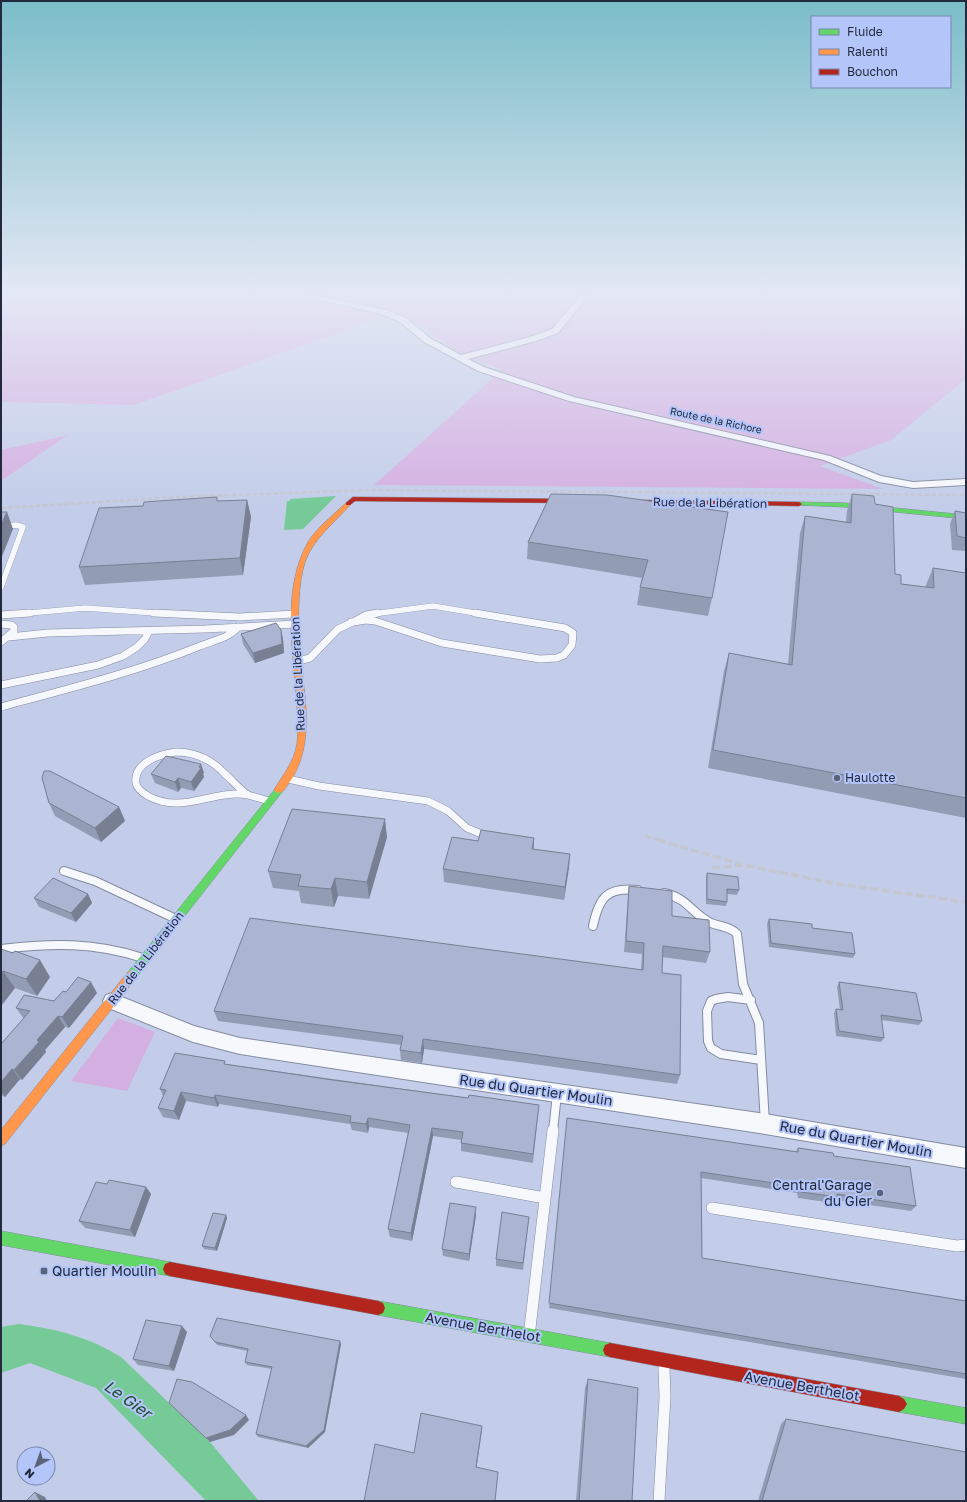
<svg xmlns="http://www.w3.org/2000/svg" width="967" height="1502" font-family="'Golos Text',sans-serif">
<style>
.green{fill:#d4afe1}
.water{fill:#75ca97}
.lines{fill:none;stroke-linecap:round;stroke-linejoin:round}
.lane-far3-casing{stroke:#848ba0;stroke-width:6}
.lane-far2-casing{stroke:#848ba0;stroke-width:8}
.lane-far1-casing{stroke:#848ba0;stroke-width:10}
.lane-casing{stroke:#848ba0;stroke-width:12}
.street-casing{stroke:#848ba0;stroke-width:2}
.fast-casing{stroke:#848ba0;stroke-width:1}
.slow-casing{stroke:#848ba0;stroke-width:1}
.jam-casing{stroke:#848ba0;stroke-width:1}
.lane-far3{stroke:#f6f8fc;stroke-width:5.5}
.lane-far2{stroke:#f6f8fc;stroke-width:7}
.lane-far1{stroke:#f6f8fc;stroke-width:8}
.lane{stroke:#f6f8fc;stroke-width:11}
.street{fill:#f6f8fc;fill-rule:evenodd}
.fast{fill:#63d668;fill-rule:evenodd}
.slow{fill:#ff974d;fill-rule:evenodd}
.jam{fill:#b3261e;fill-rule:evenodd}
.rail-far2{stroke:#c4c7cf;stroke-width:2.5;stroke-dasharray:4.5 2.5;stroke-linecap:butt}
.rail-far1{stroke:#c4c7cf;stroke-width:3;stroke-dasharray:6 3;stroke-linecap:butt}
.rail{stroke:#c4c7cf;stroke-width:3.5;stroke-dasharray:8 3.5;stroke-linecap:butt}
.wall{fill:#939cb5}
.shaded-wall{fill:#787f93}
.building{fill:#abb5d2;stroke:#787f93}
.poi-dot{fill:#5b637a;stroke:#b3c5f9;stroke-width:1.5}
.labels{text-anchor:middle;stroke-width:4;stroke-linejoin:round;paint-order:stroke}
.far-street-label{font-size:10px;fill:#232a3e;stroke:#b3c5f9}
.street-label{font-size:12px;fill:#232a3e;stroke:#b3c5f9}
.poi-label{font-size:12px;fill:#232a3e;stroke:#b3c5f9;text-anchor:start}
.near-street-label{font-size:14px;fill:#232a3e;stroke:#b3c5f9}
.near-poi-label{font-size:14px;fill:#232a3e;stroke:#b3c5f9;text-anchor:end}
.near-water-label{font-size:16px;font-style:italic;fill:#214f2e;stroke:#b3c5f9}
</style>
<rect width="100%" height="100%" fill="#c3cde9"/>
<!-- green -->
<path class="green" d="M5 296H301L359 308 376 296H966V379L891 440 820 466 883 489 374 485 502 370 455 351 422 326 396 313 134 405 1 402V298Z
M68 435 1 481V450Z
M118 1018 155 1032 127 1091 71 1081Z"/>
<!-- water -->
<path class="water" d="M336 496 303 529 284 530 287 501H290V499Z
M19 1324C56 1329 89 1337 121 1357L210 1442 259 1501H206L96 1388 30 1363 1 1373V1327Z"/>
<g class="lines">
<defs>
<path id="lane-far3" d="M1 526 16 525 23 527 1 587
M18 614 85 608 169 614
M373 614 433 606 481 614"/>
<path id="lane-far2" d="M154 613 240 617 294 614
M1 615 30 613
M351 622H353
M353 622 366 615 378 613
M353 622 366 620 375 621 442 643 540 659 557 658 564 655 572 645 573 633 565 628 475 613
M1 624 11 625 14 627V631L1 642
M9 637 48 633 205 629 295 624
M298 661 310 658 338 629 353 622
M1 685 98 665 123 656 137 647 145 639 149 631
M1 707C68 689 136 672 200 646 212 641 230 638 238 627
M176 752C195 752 212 760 225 774 233 781 239 789 248 795 213 789 183 815 148 796 143 793 137 789 136 783 133 762 161 754 176 752Z
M288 779 319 786 428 801 448 811 467 828 489 837
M248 795 269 801"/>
<path id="lane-far1" d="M64 871 95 881 174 918
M664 893C688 898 692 914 711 923 720 927 730 926 737 934L743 984 759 1023 765 1123
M593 926C599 897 607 887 638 890
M1 949C52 943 94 942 143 958
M751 1000 728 997 716 999 711 1001 707 1011 708 1041 711 1048 721 1054 761 1060
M553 1131 557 1094"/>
<path id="lane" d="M456 1182 545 1198
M712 1208 957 1246 966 1245
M530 1328 553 1130
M659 1501 665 1397 664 1367"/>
<path id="street" d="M308 296H321L386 310 406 318 430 338 461 355 530 337 552 329 580 296H588L558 333 536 341 468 359 484 367 574 397 830 456 881 476 913 482 966 479V485L913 488 879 482 824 460 569 401 478 371 424 342 400 322 381 314 312 298Z
M112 993 194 1026 240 1038 765 1114 966 1148V1168L765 1134 240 1054 193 1042 106 1007 103 1001 106 995Z"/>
<path id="fast" d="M799 502 845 503 966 515V519L845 507 797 505 796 504Z
M279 787 282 788 284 790 282 792 136 978 132 980 128 978 126 975 128 972 276 788Z
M1 1231 170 1262 175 1264 177 1269 175 1274 170 1276 1 1245Z
M378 1301 610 1343 615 1345 617 1350 615 1355 610 1357 378 1315 373 1313 371 1308 373 1303Z
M899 1396 966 1408V1424L899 1412 894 1409 891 1404 894 1399Z"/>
<path id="slow" d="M348 502 351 504 350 505C334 523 313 539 305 562 298 583 298 616 299 638 301 686 319 740 289 783 285 788 283 795 276 792L274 790C283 775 294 762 297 744 299 727 297 709 296 692 292 643 283 587 308 542 314 531 336 512 346 503Z
M132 970 136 972 138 975 136 978 5 1144 1 1146V1130L128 972Z"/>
<path id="jam" d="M353 497 575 499 578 501 575 503 355 501 350 505H346V503Z
M639 500 799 502 802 504 799 506 637 503V501Z
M170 1262 378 1301 383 1303 385 1308 383 1313 378 1315 170 1276 165 1274 163 1269 165 1264Z
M610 1343 899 1396 904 1399 907 1404 904 1409 899 1412 610 1357 605 1355 603 1350 605 1345Z"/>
</defs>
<!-- lane-far3 casing -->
<use href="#lane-far3" class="lane-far3-casing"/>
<!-- lane-far2 casing -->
<use href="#lane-far2" class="lane-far2-casing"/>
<!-- lane-far1 casing -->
<use href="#lane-far1" class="lane-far1-casing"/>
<!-- lane casing -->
<use href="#lane" class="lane-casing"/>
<!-- street casing -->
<use href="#street" class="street-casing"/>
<!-- fast casing -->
<use href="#fast" class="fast-casing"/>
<!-- slow casing -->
<use href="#slow" class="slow-casing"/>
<!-- jam casing -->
<use href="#jam" class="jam-casing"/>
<!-- lane-far3 -->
<use href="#lane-far3" class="lane-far3"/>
<!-- lane-far2 -->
<use href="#lane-far2" class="lane-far2"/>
<!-- lane-far1 -->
<use href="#lane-far1" class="lane-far1"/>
<!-- lane -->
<use href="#lane" class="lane"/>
<!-- street -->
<use href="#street" class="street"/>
<!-- fast -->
<use href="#fast" class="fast"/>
<!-- slow -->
<use href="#slow" class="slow"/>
<!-- jam -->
<use href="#jam" class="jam"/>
<!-- rail-far2 -->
<path class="rail-far2" d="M1 508 181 497 369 490 966 495"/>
<!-- rail-far1 -->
<path class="rail-far1" d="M645 836 662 841"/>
<!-- rail -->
<path class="rail" d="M658 840 737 863
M712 868 744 865 838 884 966 902"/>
</g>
<!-- wall -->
<path class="wall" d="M551 494 712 598 708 616 637 605 640 587 642 578 527 559 528 542Z
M852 494 875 504 895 574 901 584 926 587V585L933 568 966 573V818L708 768 724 671 729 653 788 664 800 533 805 516 846 522 847 511Z
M247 500 251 517 243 575 85 585 79 567 218 501Z
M955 511 966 513V551L952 550 950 524Z
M281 630 283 639 284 653 255 663 243 644 241 634Z
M204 773 203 774 204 777 194 791 181 788 178 792 155 783 151 774Z
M49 803 119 807 125 821 101 842 55 816Z
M387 837 369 899 338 896 334 907 301 903 299 891 273 888 268 871Z
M534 838V849L570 854 564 900 444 882 443 869 478 841Z
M707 873 739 890 737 895 727 894V902L726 906 706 904V878Z
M629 886 672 916 710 952 706 963 662 957V973L680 1075 677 1084 424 1049 422 1063 401 1060 400 1050 401 1045 218 1021 214 1011 641 969 642 954 624 952 628 897Z
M88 894 92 903 76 922 39 907 34 898Z
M769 919 812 928 855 954 853 958 769 947 767 924Z
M1 949 50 977 37 996 15 988 1 1006Z
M839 982 922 1021 919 1025 881 1020 884 1038 881 1042 836 1036 834 1013 836 1009 840 1010 837 987Z
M66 992 97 993 69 1028 65 1027 45 1050 46 1052 22 1080 20 1079 5 1097 1 1095V1044L24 1019 16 1008 54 1001Z
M226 1064 468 1098 539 1105 533 1163 461 1151V1140L433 1136 412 1241 390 1237 388 1229 408 1133 369 1127 368 1133 352 1130 350 1124 219 1104 218 1107 186 1101 179 1120 163 1117 158 1108 163 1096 160 1089Z
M567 1124 796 1152 798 1148 834 1156 916 1206 911 1211 835 1200 833 1203 798 1198 797 1193 701 1178 702 1258 966 1301V1379L549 1308Z
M107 1184 146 1187 151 1194 135 1237 85 1228 79 1221Z
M476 1207V1215L469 1261 443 1256 442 1249Z
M226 1215 227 1218 217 1251 204 1249 202 1246Z
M529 1217 523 1270 496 1266V1259Z
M187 1332 174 1371 138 1365 133 1359Z
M210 1336 341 1344 325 1432 308 1448 258 1437 256 1434 272 1369 247 1365 245 1362 248 1351 217 1345Z
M588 1379 632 1501H576L585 1388Z
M786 1419 966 1501H758L781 1424Z"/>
<!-- shaded-wall -->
<path class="shaded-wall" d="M247 500 251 517 243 575 240 558Z
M7 512 13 529 1 559V525Z
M281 630 283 639 284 653 255 663 253 653Z
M201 764 204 773 203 774 204 777 194 791 191 782Z
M178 778 181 788 178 792 175 782Z
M119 807 125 821 101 842 95 828Z
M385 819 387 837 369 899 367 882Z
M534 838 533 851 532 849Z
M570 854 569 868 564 900 565 887Z
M335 878 338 896 334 907 331 889Z
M88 894 92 903 76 922 71 913Z
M40 960 50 977 37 996 26 979Z
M3 971 15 988 1 1006V974Z
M91 982 97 993 69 1028 62 1017Z
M58 1016 65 1027 45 1050 46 1052 22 1080 14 1070 37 1040Z
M423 1039 424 1049 422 1063 421 1053Z
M12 1069 20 1079 5 1097 1 1091V1082Z
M181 1092 186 1101 179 1120 174 1111Z
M215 1095 219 1104 218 1107 214 1098Z
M368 1118 369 1127 368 1133 366 1124Z
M432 1128 433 1136 412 1241 411 1233Z
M146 1187 151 1194 135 1237 130 1230Z
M476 1207V1215L469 1261V1254Z
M226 1215 227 1218 217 1251 215 1248Z
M182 1326 187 1332 174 1371 169 1366Z
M340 1341 341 1344 325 1432 308 1448 306 1446Z
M246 1415 249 1420 234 1435 210 1442 206 1438Z
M482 1426V1430L476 1471V1467Z
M35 1492 45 1497 47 1501H40Z"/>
<!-- building -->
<path class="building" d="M551 494 607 495 728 512 712 598 640 587 648 560 528 542Z
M852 494 874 496 875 504 893 507 895 574 901 575V584L934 588 933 568 966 573V798L713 750 729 653 792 665 805 516 851 523Z
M217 497V501L247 500 240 558 79 567 99 508 143 506 144 502Z
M955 511 966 513V538L957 536Z
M1 512H7L1 525Z
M276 623 281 630 282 644 253 653 241 634Z
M166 756 201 764 199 767 201 768 191 782 178 778 175 782 151 774Z
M44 771H50L119 807 95 828 49 803 42 778Z
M292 809 385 819 367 882 335 878 331 889 298 886 301 875 268 871Z
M481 830 534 838 532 849 570 854 565 887 443 869 452 837 478 841Z
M707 873 738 877 739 890 727 889V902L707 899Z
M53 878 88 894 71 913 34 898Z
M629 886 672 891V916L709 920 710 952 663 946 662 973 681 975 680 1075 423 1039 421 1053 400 1050 403 1036 214 1011 250 918 643 970 644 943 626 941Z
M769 919 812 924V928L852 933 855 954 771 943Z
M1 949 13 953 15 951 40 960 26 979 3 971 1 974Z
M78 977 91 982 62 1017 58 1016 37 1040 39 1042 14 1070 12 1069 1 1082V1044L30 1011 16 1008 24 995 54 1001 63 991 66 992Z
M839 982 916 993 922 1021 881 1015 884 1038 839 1031 836 1009 843 1010Z
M175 1053 225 1061 224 1064 333 1080 468 1098 469 1095 539 1105 533 1154 461 1143 463 1132 432 1128 411 1233 388 1229 410 1125 368 1118 366 1124 350 1122 351 1116 215 1095 214 1098 181 1092 174 1111 158 1108 166 1090 160 1089Z
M567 1118 798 1152V1148L833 1153 834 1156 910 1167 916 1206 837 1194V1197L801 1192 800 1187 701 1172 702 1258 966 1301V1374L549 1303Z
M109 1180 146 1187 130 1230 79 1221 96 1182 107 1184Z
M450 1203 476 1207 469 1254 442 1249Z
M502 1212 529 1217 523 1263 496 1259Z
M213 1213 226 1215 215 1248 202 1246Z
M217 1318 340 1341 324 1430 306 1446 256 1434 272 1367 245 1362 248 1349 215 1342 210 1336Z
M146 1320 182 1326 169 1366 133 1359Z
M177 1379 192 1382 246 1415 230 1430 206 1438 169 1403Z
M588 1379 638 1388 632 1501H579Z
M421 1413 482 1426 476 1467 498 1472 495 1501H364L375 1444 414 1453Z
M786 1419 966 1452V1501H762Z
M35 1492 40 1501H26Z"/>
<!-- sky -->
<linearGradient id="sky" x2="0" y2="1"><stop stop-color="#7abdc8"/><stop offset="0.58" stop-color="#e4e8f5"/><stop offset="1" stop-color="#e4e8f5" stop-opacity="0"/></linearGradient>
<rect width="967" height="506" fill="url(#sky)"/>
<!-- markers -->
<g class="poi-dot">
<circle cx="837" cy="778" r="4"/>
<circle cx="880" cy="1193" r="4"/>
<rect x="40" y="1267" width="8" height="8" rx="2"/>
</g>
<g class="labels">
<!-- far-street labels -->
<g class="far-street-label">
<text transform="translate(716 420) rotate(12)" y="4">Route de la Richore</text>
</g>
<!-- street labels -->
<g class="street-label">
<text transform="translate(710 503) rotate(1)" y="4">Rue de la Libération</text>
<text transform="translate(298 674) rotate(-93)" y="4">Rue de la Libération</text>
<text transform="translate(146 958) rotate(-52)" y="4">Rue de la Libération</text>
</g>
<!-- poi labels -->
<g class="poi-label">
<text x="845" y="782">Haulotte</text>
</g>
<!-- near-street labels -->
<g class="near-street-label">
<text transform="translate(536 1090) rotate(8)" y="5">Rue du Quartier Moulin</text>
<text transform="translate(856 1139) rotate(10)" y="5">Rue du Quartier Moulin</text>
<text transform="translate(483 1327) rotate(10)" y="5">Avenue Berthelot</text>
<text transform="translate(802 1386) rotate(10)" y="5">Avenue Berthelot</text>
</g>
<!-- near-poi labels -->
<g class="near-poi-label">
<text x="872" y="1190">Central'Garage<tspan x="872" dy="16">du Gier</tspan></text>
<text x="52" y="1276" text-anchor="start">Quartier Moulin</text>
</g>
<!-- near-water labels -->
<g class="near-water-label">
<text transform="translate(128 1399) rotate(35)" y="6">Le Gier</text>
</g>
</g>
<!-- border -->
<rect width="967" height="1502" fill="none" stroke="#232a3e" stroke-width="4"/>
<!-- legend -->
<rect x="811" y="16" width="140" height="72" fill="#b3c5f9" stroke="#7987ae"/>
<rect x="819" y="29" width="20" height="6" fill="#63d668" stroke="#7987ae"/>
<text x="847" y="36" font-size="12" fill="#232a3e">Fluide</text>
<rect x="819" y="49" width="20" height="6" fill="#ff974d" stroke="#7987ae"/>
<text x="847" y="56" font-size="12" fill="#232a3e">Ralenti</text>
<rect x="819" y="69" width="20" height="6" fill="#b3261e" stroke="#7987ae"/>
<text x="847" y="76" font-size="12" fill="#232a3e">Bouchon</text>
<!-- north arrow -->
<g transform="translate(36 1466) rotate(221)"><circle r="19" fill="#b3c5f9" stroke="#7987ae"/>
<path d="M0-3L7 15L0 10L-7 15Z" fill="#5b637a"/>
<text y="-6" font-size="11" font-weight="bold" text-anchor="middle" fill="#232a3e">N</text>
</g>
</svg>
